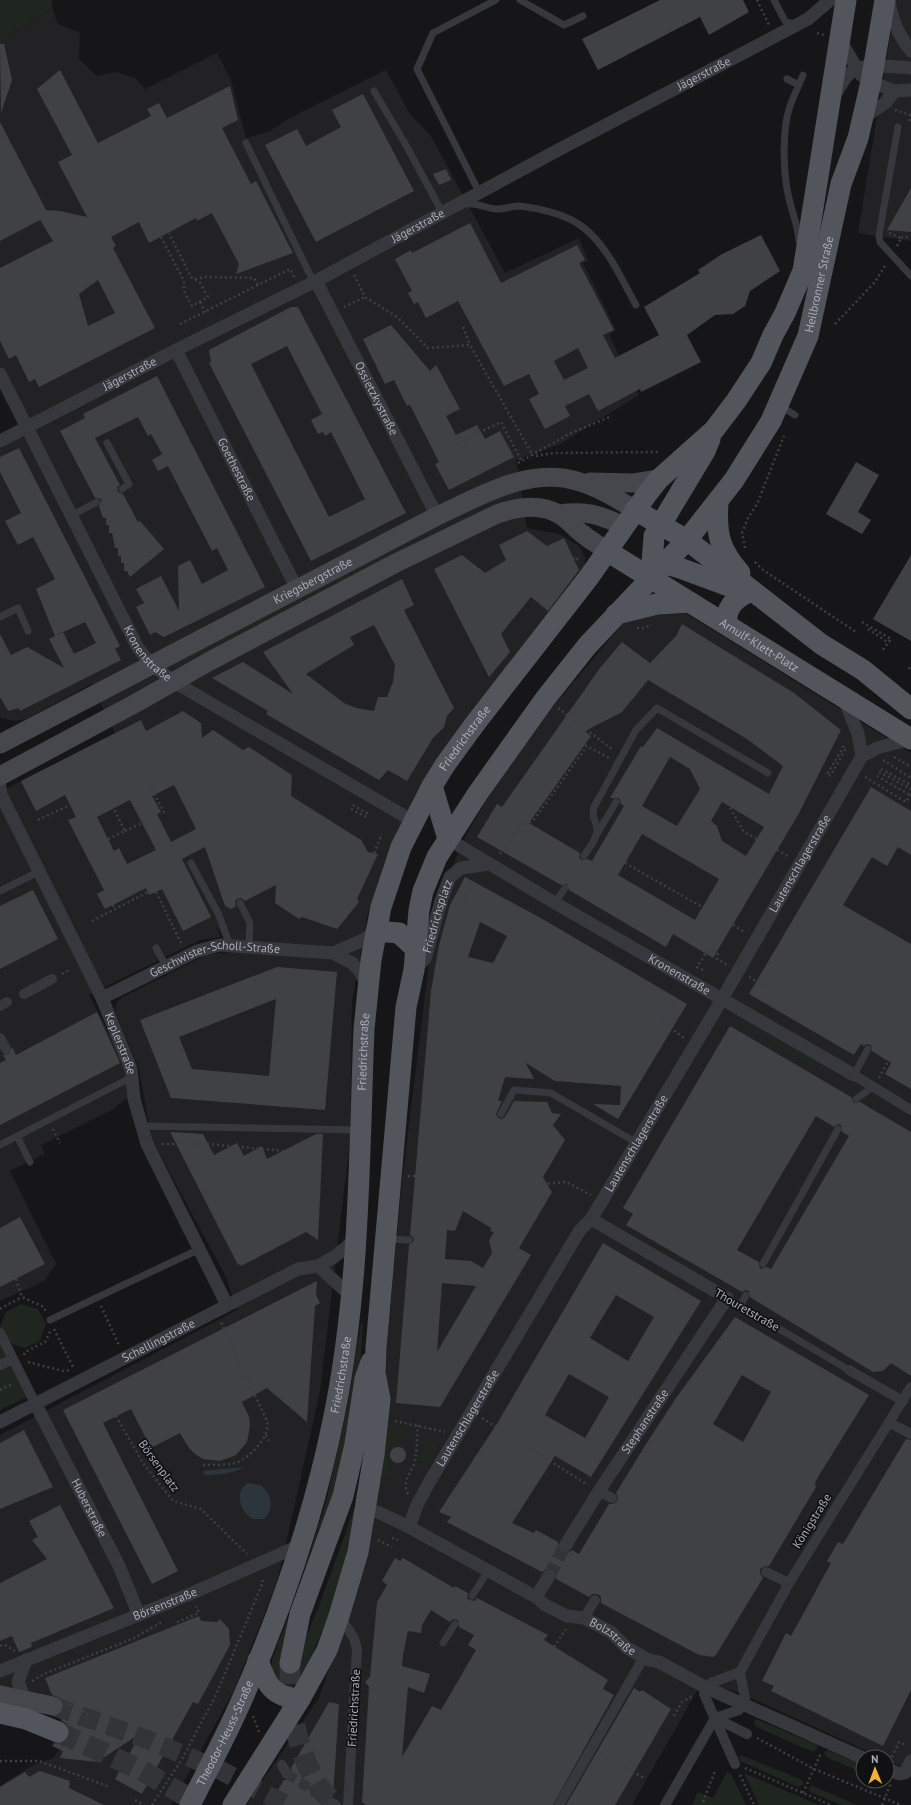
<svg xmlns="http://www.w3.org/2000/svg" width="911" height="1805" font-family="'PT Sans',sans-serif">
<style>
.built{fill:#222225}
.green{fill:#1e261f}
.water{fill:#2c353c}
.building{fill:#404145;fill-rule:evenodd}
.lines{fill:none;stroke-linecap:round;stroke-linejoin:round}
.pedestrian-tunnel{stroke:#333438;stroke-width:10;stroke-dasharray:10 5;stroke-linecap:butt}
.minor-tunnel{stroke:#333438;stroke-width:13;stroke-dasharray:13 6;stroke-linecap:butt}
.secondary-tunnel{stroke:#333438;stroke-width:19;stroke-dasharray:19 10;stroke-linecap:butt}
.primary-tunnel{stroke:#333438;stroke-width:21;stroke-dasharray:21 10;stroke-linecap:butt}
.path{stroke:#3d3f44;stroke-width:2.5;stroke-dasharray:2 3;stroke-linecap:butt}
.service{stroke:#37383d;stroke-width:7}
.pedestrian{stroke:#37383d;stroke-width:10}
.minor{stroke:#37383d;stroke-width:13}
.secondary{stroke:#45474d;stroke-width:19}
.primary{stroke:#53555c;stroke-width:21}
.labels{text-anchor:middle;stroke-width:3.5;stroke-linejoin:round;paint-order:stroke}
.street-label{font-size:12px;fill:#a8adb8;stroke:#111113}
</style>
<rect width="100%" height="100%" fill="#161618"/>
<!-- built -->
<path class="built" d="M896 0H911V241L858 233Z
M52 7 58 24 80 33 79 59 97 76 116 72 135 78 145 89 217 53 231 80 246 138 270 131 290 118 386 70 410 114 431 136 505 273 579 238 588 260 583 263 616 330 609 335 639 395 558 445 516 460 527 528 559 534 579 546 585 557 584 568 561 606 543 618 496 686 385 861 367 917 352 1002 350 1142 320 1391 293 1513 276 1585 234 1690 171 1805H0V1786L33 1765 53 1758 59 1750 51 1746 62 1725 53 1700 0 1688V1435L237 1310 226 1277 152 1140 139 1069 115 1011 117 1002 121 998 206 955 231 952 216 925 220 937 200 940 89 995 124 1062 128 1097 114 1109 41 1145 45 1154 10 1171 56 1264 44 1281 0 1301V792L115 733 91 684 27 719 14 721 2 718 0 715V437L23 424 0 376V41Z
M650 591 911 753V1771L887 1760V1757H880L740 1693 702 1682 632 1805H246L319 1698 367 1558 402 1181 434 923 452 867 463 841 513 754Z"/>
<!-- green -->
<path class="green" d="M0 0H52V7L0 41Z
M407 543 409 547 194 659 189 655Z
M743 1018 765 1031 762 1037 740 1024Z
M768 1032 793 1047 789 1053 765 1038Z
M796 1048 816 1060 812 1066 792 1055Z
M21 1304 38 1309 46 1324 40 1341 25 1348 9 1343 33 1394 0 1410V1327L6 1312Z
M361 1323H363L359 1380 342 1481 304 1572 326 1502 348 1404Z
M385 1426 401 1428 405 1434 402 1444 392 1446 387 1451 388 1464 393 1473 392 1478 389 1480 384 1477H381Z
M431 1441 436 1443C437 1452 432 1464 422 1464 416 1456 423 1446 431 1441Z
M358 1498C351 1564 327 1627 297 1685L287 1689 283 1688 272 1670V1660L298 1590 294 1666 319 1606Z
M756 1719 817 1745V1750L813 1752 755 1726 754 1722Z
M827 1750 863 1765V1773L826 1757 824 1753Z
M741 1755 802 1780 804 1784 799 1787 740 1761 739 1758Z
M727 1772 731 1774 746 1805H692L698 1792 713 1798Z
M744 1773 819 1805H759Z
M811 1786H813L857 1805H841L810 1792 809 1788Z"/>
<!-- water -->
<path class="water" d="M245 1467C231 1474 219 1475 204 1475L203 1471Z
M248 1483 261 1485C272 1495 275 1509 264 1519H254C241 1514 233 1492 248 1483Z"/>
<!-- building -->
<path class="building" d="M660 0H743L749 12 709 35 700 17 598 70 582 39Z
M0 44H4L12 80 1 113Z
M60 70 98 143 151 116 147 109 159 103 167 118 230 86 238 120 222 128 251 184 256 181 293 253 236 274 239 264 212 213 197 221 196 218 149 243 139 222 111 237 116 246 113 248 155 328 39 387 35 379 29 382 16 355 9 359 0 341V268L53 241 40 220 0 241V122L46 210 60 211 87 217 58 162 72 155 37 89ZM98 280 115 313 88 326 79 294Z
M363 94 414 191 316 242 265 145 297 129 306 146 341 127 332 110Z
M446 169 451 180 439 185 433 174Z
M911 188V232L887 230Z
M470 223 501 283 577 245 585 260 579 263 614 330 603 335 615 358 659 335 644 307 700 273 698 270 722 254 761 235 780 271 750 291 745 306 733 314 715 315 687 335 701 362 641 392 640 389 598 411 589 394 565 406 570 416 545 429 529 399 539 394 529 374 504 386 458 301 426 318 418 302 414 304 408 293 412 291 395 259 411 250 412 253ZM578 348 588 368 564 380 554 361Z
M291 307H298L406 513 311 561 209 363 211 362 209 350ZM287 346 322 414 311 420 318 434 323 432 325 436 331 432 365 499 329 517 251 364Z
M391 325 430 371 436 365 440 372 460 409 446 416 456 435 477 425 485 439 500 431 514 457 449 490 435 464 439 462 410 405 407 406 394 380 385 384 363 339Z
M157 376 265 587 164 637 155 632 150 635 136 607 144 603 136 589 161 576 179 611 178 566 190 560 202 584 228 570 217 548 212 551 168 466 158 471 152 460 162 454 151 434 148 436 138 417 95 438 120 485 117 487 118 492 123 494 138 522 140 521 164 549 130 577 127 571H124V563H121V556H118V548H115L112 533H109V525H106V518H103L99 506 102 500 99 498H95L60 431 85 418 83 414Z
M19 448 120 646 115 649 121 660 20 711 19 708 8 711 0 697V634L11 655 27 647 64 668 49 639 63 632 74 654 96 643 85 622 55 636 36 589 55 579 33 537 18 545 5 521 21 513 0 472V457Z
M856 462 879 475 858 512 871 520 862 534 826 514Z
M527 531 547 546 564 538 579 570 548 611 531 597 501 634 510 652 489 677 434 569 462 555 485 573 506 560 499 545Z
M911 555V641L873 619Z
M402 579 414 605 404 610 454 708 447 716 444 727 433 738 407 781 388 770 379 780 266 714 268 711 212 678 243 662 293 694 263 652ZM374 625 395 665 393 682 387 697H378L374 711 356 708 344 703 306 674 354 645 350 637Z
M682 624 794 693 841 730 798 815 713 958 673 934 666 947 569 890 567 884 561 885 477 837 497 804 502 807 600 668 622 642 650 663 676 636ZM648 680 747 739 783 766 769 794 657 728 643 747 641 746 610 798H619L621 804 624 806 592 861 588 859 582 860 579 858 580 853 529 823 591 736 585 731 622 712ZM670 757 690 769 700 789 677 826 642 806ZM722 802 764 827 746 856 722 841 717 826 711 821ZM642 834 719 879 695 920 618 875Z
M183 711 201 723 202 738 213 730 243 750 249 747 292 775 291 796 361 840 368 852 378 854 357 899 359 902 337 929 302 917 299 919 275 903 276 885 245 901 241 898 237 899 235 902 236 906 231 909 225 906 205 847 182 859 211 917 183 931 162 889 149 895 146 888 105 909 97 894 104 890 68 820 76 817 65 795 36 811 21 781 141 720 146 731ZM174 785 196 829 171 842 157 814 161 812 152 796ZM130 800 156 850 127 864 119 848 114 851 97 817Z
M871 787 911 811V855L898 847 887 866 872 857 843 905 911 944V1089L885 1074 891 1063 872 1051 871 1045 867 1044 864 1046 861 1044 854 1055 749 994Z
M465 877 546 921 687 1004 618 1119 593 1104 620 1105 621 1086 555 1081 526 1063 534 1079 505 1077 498 1101H502L496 1114 498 1118 502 1119 505 1117 514 1101 547 1102 552 1113 561 1114 553 1125 565 1140 543 1177 552 1192 519 1248 531 1255 440 1407 396 1403 409 1245 414 1241 413 1237 410 1235 431 991 439 945 450 905ZM480 922 507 936 493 963 468 957ZM463 1211 491 1228 490 1231 494 1232 489 1240 492 1253 483 1268 471 1261 445 1259 447 1230 455 1231ZM442 1283 476 1286 437 1352Z
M33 890 58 939 0 969V906Z
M277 967 337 972 325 1110 171 1098 140 1020ZM276 999 269 1076 192 1069 179 1037Z
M97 1012 120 1063 0 1125V1063L6 1060 3 1055 9 1054 12 1047 16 1055Z
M730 1026 851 1097 854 1103 860 1102 911 1132V1376L891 1363 883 1371 873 1372 753 1299 750 1297 749 1291 745 1290 742 1292 626 1225 633 1214 623 1208ZM816 1116 834 1127 838 1124 841 1125 842 1132 849 1136 771 1269 767 1267 761 1269 759 1266V1262L737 1250Z
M170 1132 203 1134 214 1155 237 1143 244 1156 262 1146 267 1159 316 1134H323L318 1240 306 1232 241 1266 240 1264 238 1265Z
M20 1217 45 1264 0 1287V1228Z
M603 1243 701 1301 591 1477 555 1456 512 1523 534 1533 536 1530 558 1542V1549L561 1553H568L572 1550 579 1554 609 1504H613L617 1501 618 1497 616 1493 646 1444 676 1398 735 1317 869 1395 818 1477 815 1483 816 1487 769 1566H765L760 1569V1573L763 1578 716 1655 713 1657 699 1655 601 1603V1597L598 1594H592L589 1597 569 1586 556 1579V1573L553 1569H546L542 1572 447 1522 451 1517 439 1512 498 1422ZM616 1295 654 1317 628 1361 590 1338ZM569 1374 609 1397 585 1438 545 1415ZM742 1375 771 1392 743 1442 713 1424Z
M317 1281 316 1295 320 1303 315 1306 307 1422 267 1388 242 1402 249 1417 250 1426 247 1442 236 1455 220 1461 203 1459 195 1454 189 1448 180 1433 151 1448 131 1409 103 1423 178 1571 152 1584 63 1410Z
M24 1430 53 1487 0 1509V1443Z
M906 1439 911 1440V1690L883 1746 771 1691 774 1686 762 1681 786 1633 791 1636 831 1563 827 1561 838 1542 843 1544Z
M390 1455a8 8 0 1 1 16 0a8 8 0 1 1-16 0Z
M60 1505 114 1608 31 1643 32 1647 19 1652 12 1636 0 1641V1583L47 1559 32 1540 38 1537 29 1521Z
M395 1558 400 1561 403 1558 454 1588 455 1586 468 1593 467 1598 470 1600 474 1601 477 1598 548 1635 544 1640 608 1680 603 1689 614 1695 553 1805H366L362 1802 369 1687 365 1682 370 1677 377 1602 387 1585 382 1581ZM431 1610 450 1622 453 1619 458 1620 459 1627 474 1635 468 1645 476 1650 441 1710 432 1706 402 1757 408 1687 424 1693 430 1674 402 1666 403 1655 408 1631 421 1633 422 1625Z
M199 1616 201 1621 217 1622 220 1619 229 1629 230 1645 198 1704 193 1702 142 1794 115 1779 141 1733 97 1762 60 1758 63 1751 53 1746 54 1743 60 1744 66 1741 69 1736 70 1730 67 1724 62 1721 60 1714 64 1709 63 1702 60 1698 52 1695 45 1678Z
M634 1688 640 1692 642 1690 671 1709 615 1805H566Z
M329 1702 339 1704 333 1797 326 1800V1805H269L284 1780H290L293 1777 291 1768Z
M40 1771 70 1781 69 1788 104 1805H0V1787L25 1772 29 1777Z"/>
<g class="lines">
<!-- pedestrian-tunnel -->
<path class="pedestrian-tunnel" d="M287 1774 332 1803"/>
<!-- minor-tunnel -->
<path class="minor-tunnel" d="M549 1576 565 1546"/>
<!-- secondary-tunnel -->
<path class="secondary-tunnel" d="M53 1706 146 1739 220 1770 287 1805"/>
<!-- primary-tunnel -->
<path class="primary-tunnel" d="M290 1663C289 1706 296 1751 319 1787 324 1794 331 1799 336 1805
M58 1732 141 1770 201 1805"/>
<!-- path -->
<path class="path" d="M757 0 769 25
M817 33 824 35
M895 110 910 115 909 124
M889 233 901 238
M161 237 184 281V291L192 306 208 297 200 283 191 277 169 233
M901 238 911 236
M897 246 901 238
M354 275 365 297 397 317 428 348 470 345 533 456
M195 279 206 277 254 278 258 285
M200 302 205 312
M344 307 365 297
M180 324 290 269 295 278
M835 324 875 282 886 264
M463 327 470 345
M466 445 461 448 458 443 501 422 522 462
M536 456 554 453 659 452
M518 463 569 434 612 416
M745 548 742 533 748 518 757 504 784 436
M755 562 763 570 856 632
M576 564 575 565 571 560 576 557 579 561
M862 622 891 639 882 651
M637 628H643L652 625
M868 629 889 643
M909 669 911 664
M558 708 613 750
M585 745 609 758
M844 746 828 773V776L831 775 846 748
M894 757 911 767
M883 760 911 778
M881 769 911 785
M879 772 911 789
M877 776 910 795
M865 777 906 802 911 794
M145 785 149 784 164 812 160 814
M353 805 370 815
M730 808 744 832 757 839
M351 809 368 818
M38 820 70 805
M125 831 144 822
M108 839 125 831 114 809
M777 850 788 856
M374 853 382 834
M500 854 520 825 533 821 587 746
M625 863 702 907
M156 892 181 943
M464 903 474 880
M113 905 115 909
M92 921 148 892
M733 925 746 933
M703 970 697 967 709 948 718 952 717 959 727 965
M62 974 69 970
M749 977 766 987
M676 1001 662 1022 684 1038
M665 1025 679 1005
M669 1028 681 1008
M879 1078 888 1061
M53 1129 60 1143
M162 1144H208L284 1151
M408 1176H415
M543 1184 566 1182 591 1195
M16 1279 22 1297 44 1307 46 1312
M101 1306 119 1345
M0 1309 22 1297
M54 1329 74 1369
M24 1355 25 1352 45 1342 51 1330
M28 1362 63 1371 70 1370
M0 1390 12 1384
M116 1416 143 1463 173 1501 201 1509 247 1554
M482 1418 588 1485
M395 1421 445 1432
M266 1435 269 1441
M203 1465C213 1464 228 1466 238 1462 251 1456 271 1436 267 1421L221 1322
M408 1494C401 1480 412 1473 415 1461 417 1449 417 1437 418 1425
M392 1538 398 1540
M378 1540 392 1547
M177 1622 199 1613 196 1606
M0 1646 5 1645 15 1651
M554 1647 566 1629
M32 1681 44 1674 132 1639 162 1622
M69 1704 90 1715
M253 1716 259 1732
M674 1716 682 1702 693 1696
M757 1738 814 1769 901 1805
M602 1754 644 1778
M892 1757 899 1742 906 1745
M0 1761H39L110 1787
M745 1768 831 1805
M740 1775 754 1805
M803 1793 821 1753
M135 1800 144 1805
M703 1802 715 1771
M152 1805 182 1759 216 1695 263 1582 261 1577
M882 1805 891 1783"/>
<!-- service -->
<path class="service" d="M520 0 564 25 583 16
M774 0 785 21 796 25
M787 79 799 85
M374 91 407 147 442 212
M898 127 879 235 880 242 911 276
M246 143 313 281
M479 192 417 69 433 33 496 0
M465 204C477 202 486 209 498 209 505 209 512 206 519 206 539 208 564 214 580 225 606 243 621 278 636 305
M799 241C798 225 791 210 788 194 783 170 782 129 790 106 794 95 799 85 803 75
M780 406 795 415
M107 443 129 484 122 489
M72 515 97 502
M0 617 18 608 28 631
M597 834 616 802
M584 856C588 849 598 838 597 829 596 820 591 818 594 807L636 730 657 708 768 773
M191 863 218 913 230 945
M0 891 40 871
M240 903 250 923 249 946
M555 903 565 888
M156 948 166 966
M854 1075 868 1049
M856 1099 873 1087
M501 1114 514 1090 551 1093 637 1143
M141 1126 359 1130
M17 1136 30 1162
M0 1145 132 1077
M388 1239 409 1240
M763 1264 838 1129
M727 1298 849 1370
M740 1306 746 1295
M50 1320C100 1296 150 1272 200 1249
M472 1596 488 1571
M443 1643 455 1624"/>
<!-- pedestrian -->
<path class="pedestrian" d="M24 994 52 979
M0 1006 7 1002
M0 1038 6 1049
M854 1075 911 1110
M0 1333 35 1403
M0 1365 13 1359
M849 1370 903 1401
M890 1423 911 1434
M599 1491 612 1498
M766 1572 789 1583
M339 1616 354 1638 357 1649 348 1805
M584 1618 595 1600
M711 1683 740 1672
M704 1694 735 1764
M745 1698 740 1672 789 1583 911 1387
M715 1718 747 1734
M282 1765 287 1774
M332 1803 336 1805
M559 1805 644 1657
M665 1805 715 1718 739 1710"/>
<!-- minor -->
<g class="minor">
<path d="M889 2C892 21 899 36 911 51"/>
<path d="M840 40 861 75 871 82 895 91"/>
<path d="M834 96C840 87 845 75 855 69 866 64 898 67 911 68"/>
<path d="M863 118 885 103 895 91 911 90"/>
<path id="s1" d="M316 281 437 516"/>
<path id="s2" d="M176 350 297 589"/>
<path id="s3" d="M0 374 138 648 151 664 174 682 413 821"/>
<path id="s4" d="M0 441 176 350 316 281 560 149 808 19 830 0"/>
<path d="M844 699 858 734 862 756"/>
<path id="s5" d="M0 787 1 795 102 998 131 1069 134 1099 147 1144 227 1305"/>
<path id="s6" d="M448 839 555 903 854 1075"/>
<path d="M333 953 363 940 376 931"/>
<path id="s7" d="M414 970 425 959 441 901 450 877 461 868 490 864"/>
<path id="s8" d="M102 998 197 951 220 945 333 953 352 963 360 971 367 986"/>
<path d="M318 1266 351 1296"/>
<path id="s9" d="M35 1403 119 1566 139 1615"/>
<path id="s10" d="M0 1422 298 1269 318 1266 334 1257 355 1240"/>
<path id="s11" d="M366 1509 380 1513 409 1527 536 1597 545 1605 567 1616 584 1618 611 1632 627 1648 649 1660 659 1662 707 1688 863 1758"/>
<path id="s12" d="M409 1527 417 1505 430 1481 580 1230 591 1219 602 1201 715 1011 862 756 877 748 910 739"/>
<path id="s13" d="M565 1546 599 1491 727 1298 591 1219"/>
<path d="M536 1597 549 1576"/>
<path id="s14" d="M0 1671 190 1594 301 1545"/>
<path d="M25 1699 18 1682 26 1660"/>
<path d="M887 1769 900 1774 905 1773 911 1761"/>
</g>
<!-- secondary -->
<g class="secondary">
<path d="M590 482 634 483 659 479"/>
<path d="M560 514C586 510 600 515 624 526"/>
<path id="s15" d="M0 744 437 516C481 496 531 465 580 482 600 488 618 499 635 510"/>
<path d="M0 776 136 703 210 661 396 563 497 514C517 507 541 503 560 515 569 520 575 529 584 535 591 541 599 545 607 551"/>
<path d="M0 1695 53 1706"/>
</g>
<!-- primary -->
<g class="primary">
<path d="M718 502C716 534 719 549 740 573"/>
<path d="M635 510 687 540 821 644 863 670 911 709"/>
<path id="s16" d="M607 551 911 739"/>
<path d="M654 561 677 567 742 591"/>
<path d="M651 577 654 536 705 451 710 439"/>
<path d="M616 614 657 604 690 602"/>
<path d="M727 624C725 609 734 599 747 593"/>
<path d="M432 786 448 839"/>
<path d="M376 931 399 933 415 948"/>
<path d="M258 1660C266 1684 272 1697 300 1699"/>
<path d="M290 1663 300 1614 343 1496 355 1444 365 1379 371 1362"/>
<path d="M0 1713 26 1719 58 1732"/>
<path id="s17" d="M190 1805C207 1771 225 1738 240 1704 281 1612 314 1515 334 1416 360 1289 359 1158 364 1029L371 960 381 907 401 847 432 786 445 765 474 725 589 577 647 494 659 479 714 430 736 401 761 363 773 335 785 313 803 271 846 0"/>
<path id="s18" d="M233 1805 300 1699 327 1650 339 1616 358 1552 374 1455 380 1399 375 1373 376 1348 406 1007 414 970 419 910 423 891 437 857 478 793 545 699 587 646 687 540 734 480 771 421 808 336 841 184 858 138 871 82 885 0"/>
</g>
</g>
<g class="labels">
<!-- street labels -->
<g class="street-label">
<text dy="4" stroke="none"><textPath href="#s4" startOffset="794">Jägerstraße</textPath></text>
<text dy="4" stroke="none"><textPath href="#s4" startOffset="470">Jägerstraße</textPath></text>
<text dy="4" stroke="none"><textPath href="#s18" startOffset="1683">Heilbronner Straße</textPath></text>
<text dy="4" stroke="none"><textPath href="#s4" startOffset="146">Jägerstraße</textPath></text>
<text dy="4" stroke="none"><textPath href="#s1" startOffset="132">Ossietzkystraße</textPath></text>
<text dy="4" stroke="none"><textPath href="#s2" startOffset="134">Goethestraße</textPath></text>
<text dy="4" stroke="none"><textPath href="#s15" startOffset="353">Kriegsbergstraße</textPath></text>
<text dy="4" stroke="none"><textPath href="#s16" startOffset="179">Arnulf-Klett-Platz</textPath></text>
<text dy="4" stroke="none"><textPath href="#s3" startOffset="317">Kronenstraße</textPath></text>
<text dy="4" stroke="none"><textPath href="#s17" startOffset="1118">Friedrichstraße</textPath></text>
<text dy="4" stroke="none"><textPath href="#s12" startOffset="771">Lautenschlagerstraße</textPath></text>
<text dy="4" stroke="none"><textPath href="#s7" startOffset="60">Friedrichsplatz</textPath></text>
<text dy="4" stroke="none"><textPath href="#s8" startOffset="122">Geschwister-Scholl-Straße</textPath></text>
<text dy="4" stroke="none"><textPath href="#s6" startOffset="268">Kronenstraße</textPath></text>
<text dy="4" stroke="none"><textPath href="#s5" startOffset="284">Keplerstraße</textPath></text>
<text dy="4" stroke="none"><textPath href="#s17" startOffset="782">Friedrichstraße</textPath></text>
<text dy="4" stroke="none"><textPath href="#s12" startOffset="447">Lautenschlagerstraße</textPath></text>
<text transform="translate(747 1310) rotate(30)" y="4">Thouretstraße</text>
<text dy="4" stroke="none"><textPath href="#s10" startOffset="178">Schellingstraße</textPath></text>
<text dy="4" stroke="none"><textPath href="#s17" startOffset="458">Friedrichstraße</textPath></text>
<text dy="4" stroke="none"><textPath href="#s12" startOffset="124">Lautenschlagerstraße</textPath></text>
<text dy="4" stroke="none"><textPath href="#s13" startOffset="148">Stephanstraße</textPath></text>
<text transform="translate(159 1466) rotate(54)" y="4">Börsenplatz</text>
<text dy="4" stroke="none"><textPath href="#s9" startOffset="118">Huberstraße</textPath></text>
<text transform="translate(812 1521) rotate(-58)" y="4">Königstraße</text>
<text dy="4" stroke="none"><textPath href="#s14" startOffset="178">Börsenstraße</textPath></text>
<text dy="4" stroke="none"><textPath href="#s11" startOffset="280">Bolzstraße</textPath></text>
<text transform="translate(354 1708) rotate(-87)" y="4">Friedrichstraße</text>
<text dy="4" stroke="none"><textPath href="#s17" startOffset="80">Theodor-Heuss-Straße</textPath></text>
</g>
</g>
<!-- north arrow -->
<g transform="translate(875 1769) rotate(359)"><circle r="19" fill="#111113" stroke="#4d4f55"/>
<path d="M0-3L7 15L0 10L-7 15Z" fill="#f2b134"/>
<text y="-6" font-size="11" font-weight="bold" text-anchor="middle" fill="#a8adb8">N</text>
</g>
</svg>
